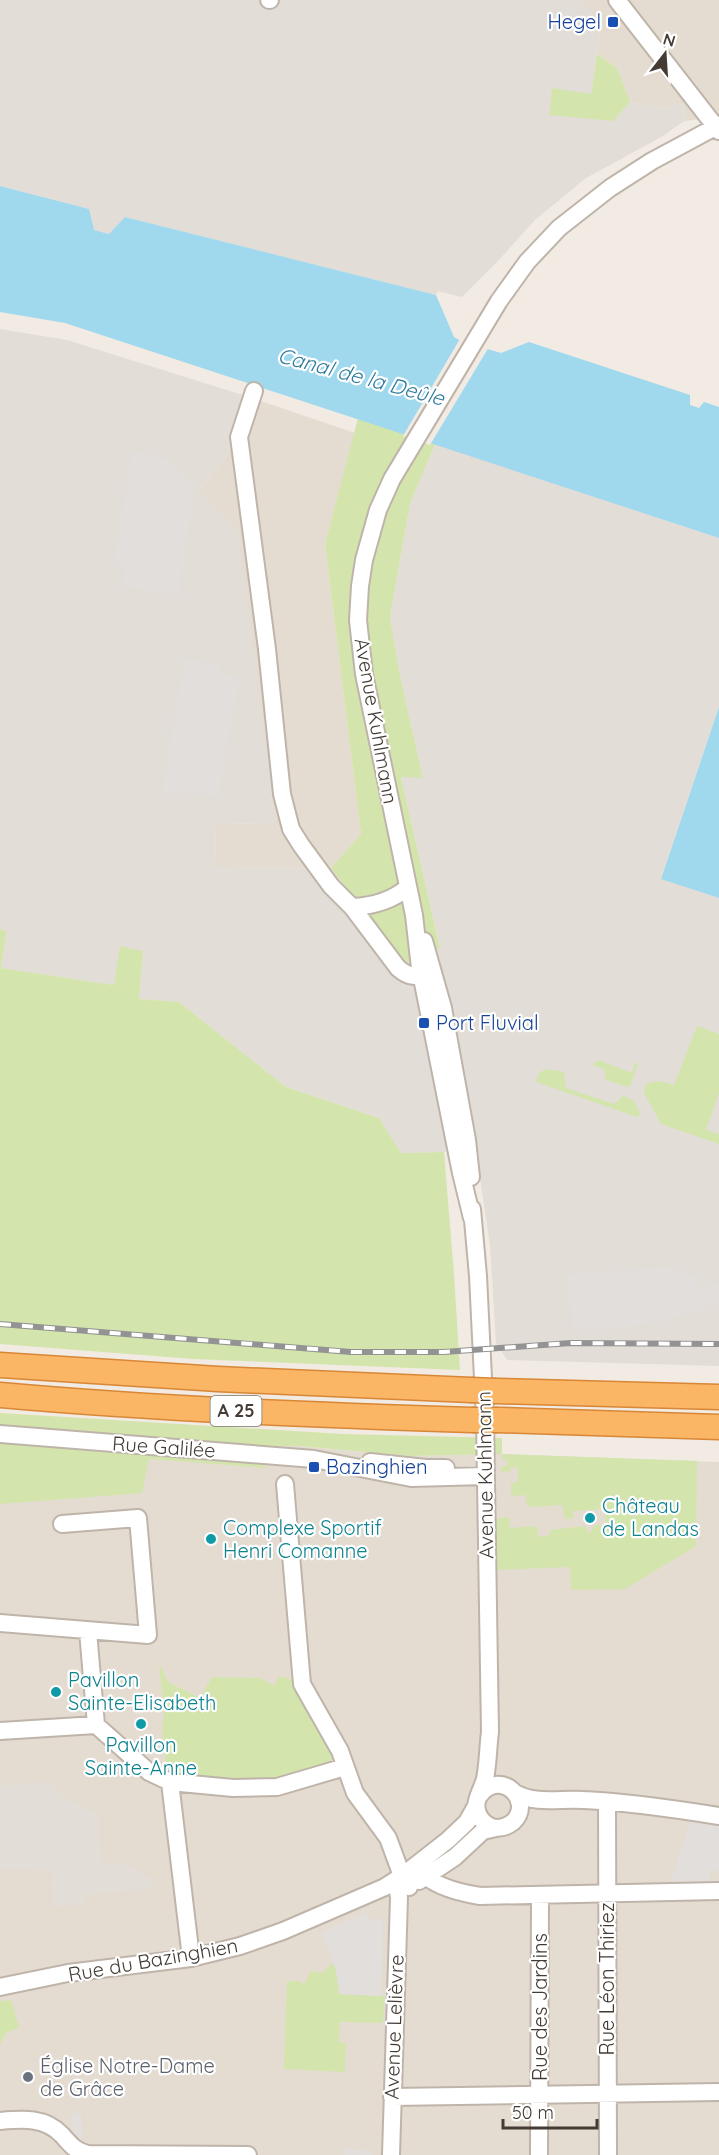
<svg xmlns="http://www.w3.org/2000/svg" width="719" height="2155" font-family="Quicksand,sans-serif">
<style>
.residential{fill:#e5dcd1}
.industrial{fill:#e3ddd8}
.green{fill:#d3e5ac}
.parking{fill:#e2dedc}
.water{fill:#a0d8ee}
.pier{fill:#f1ebe3}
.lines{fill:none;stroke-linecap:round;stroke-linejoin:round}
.minor-casing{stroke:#bfb4a9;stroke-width:20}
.highway-casing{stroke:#d88736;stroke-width:27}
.minor{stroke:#fff;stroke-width:16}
.highway{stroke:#fab565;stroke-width:24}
.rail-casing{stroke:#939393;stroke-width:6}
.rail{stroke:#fff;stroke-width:4;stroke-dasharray:11;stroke-linecap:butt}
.highway-bridge-casing{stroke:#d88736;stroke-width:27;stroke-linecap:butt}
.highway-bridge{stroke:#fab565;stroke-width:24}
.transit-dot{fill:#1a4fb4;stroke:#fff;stroke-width:2}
.culture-dot{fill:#0f9aa8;stroke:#fff;stroke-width:2}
.worship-dot{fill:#6b7280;stroke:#fff;stroke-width:2}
.labels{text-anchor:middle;stroke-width:4.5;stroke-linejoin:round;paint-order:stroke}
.shield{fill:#fff;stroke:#7b7671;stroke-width:1.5}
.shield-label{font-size:18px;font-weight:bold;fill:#433b34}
.transit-label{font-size:20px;fill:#164399;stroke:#fff;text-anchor:start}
.street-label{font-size:20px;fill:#433b34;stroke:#fff}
.culture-label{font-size:20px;fill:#0d838f;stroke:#fff;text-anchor:start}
.worship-label{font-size:20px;fill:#5b616d;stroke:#fff;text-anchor:start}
.water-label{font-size:21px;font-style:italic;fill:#2d7b9c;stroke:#fff}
</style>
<rect width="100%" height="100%" fill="#f1ebe3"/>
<!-- residential -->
<path class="residential" d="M580 0H719V117L684 121 685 111 682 104 662 108 630 102 617 68 597 54 601 25Z
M246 396 355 433 325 544 361 834 331 868 216 867 215 823 275 824 199 491 226 457Z
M270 1446H299L410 1456 502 1454 719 1462V2155H0V1447L264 1467Z"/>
<!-- industrial -->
<path class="industrial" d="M0 0H580L601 25 591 95 612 121 630 102 662 108 682 104 685 111 684 121 663 136 586 178 535 220 497 262 462 297 438 291 436 295 125 217 109 234 93 230 89 209 0 186Z
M0 329 67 340 246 396 226 457 199 491 238 532 276 824 215 823 216 867 331 868 405 963 440 947 401 777H423L399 670 390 617 410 504 435 444 719 538V707L661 878 719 898V1366L507 1360 496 1343 490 1245 475 1145 444 1152 401 1153 379 1118 286 1087 179 1002 139 999 143 951 114 985 1 968 7 931 0 929Z
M51 1782 58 1794 98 1815 101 1864H125L153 1879 154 1889 85 1894 84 1905 52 1907 53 1870 0 1869V1786Z"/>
<!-- green -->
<path class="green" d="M597 54 617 68 630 102 613 121 549 115 552 88 591 94Z
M358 418 435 444 410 504 390 617 399 670 423 778 401 777 440 948 405 963 331 868 361 834 325 544Z
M0 929 7 931 1 968 114 985 120 946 143 951 139 999 179 1002 286 1087 379 1118 401 1153 444 1152 454 1274 460 1370 193 1359 0 1344Z
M697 1026 719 1034V1093L706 1130 719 1134V1144L661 1124 644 1093 645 1086C655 1078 663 1082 674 1085Z
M598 1060 632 1073 635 1063H638L631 1085 627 1087 606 1080 604 1069 592 1065Z
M546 1069 564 1072 566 1088 614 1104 623 1096 634 1101 640 1113 639 1116 637 1117 536 1082 539 1073Z
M0 1413 343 1434 502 1438V1454L697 1461 696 1546 625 1589 571 1590 570 1567 496 1570V1519L509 1517 510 1528 537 1526 538 1537 550 1535V1530L585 1526 588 1532H592L593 1526 606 1524 605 1509 573 1511 574 1518 565 1519 562 1505 530 1507 526 1502V1495L511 1496V1483L518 1482V1468L511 1467 510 1472 500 1471 503 1466H507L508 1460 502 1459V1454L410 1456 299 1446H270L265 1468 149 1459 142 1493 0 1504Z
M159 1663 168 1682 200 1698 212 1677 260 1678 274 1686 279 1676 293 1680 334 1754 329 1767 269 1781 194 1778 167 1773 162 1730 164 1712Z
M332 1963 336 1969 339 1994 385 1996 383 2023 340 2022 339 2042 346 2043 345 2072 284 2069 287 1981H300L304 1985 311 1971 322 1973Z
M11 2000 19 2028 7 2032 0 2044V2001Z"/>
<!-- parking -->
<path class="parking" d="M132 451 163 458 194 486 178 595 122 586 125 567 114 565Z
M185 659 220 665 219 674 239 678 218 795 163 792Z
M669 1267 697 1278 699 1292 719 1283V1300L699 1310 654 1322 633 1326 574 1330 567 1275Z
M691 1821 719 1825V1871L712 1870 706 1886 671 1880Z
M367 1912 372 1923 383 1917 381 1996 339 1994 336 1969 321 1933Z
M81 2113 83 2140H74L71 2114Z
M344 2149 373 2151 372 2155H343Z"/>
<!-- water -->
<path class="water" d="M0 186 89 209 94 230 109 234 125 217 436 295 454 337 461 341 501 353 529 342 690 395V405L699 408 704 402 719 407V538L65 323 0 312Z
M719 707V898L661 879Z"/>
<!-- pier -->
<path class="pier" d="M461 337 489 347 430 445 403 436Z"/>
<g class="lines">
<defs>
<path id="minor" d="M269 0H270
M617 0 719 131
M254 391 239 437 267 649 282 794 291 829 301 845 331 886 352 907 398 968C409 978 417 977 431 974
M352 907C374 906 392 901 408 887
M424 941 443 1008 467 1140 471 1177
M472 1209 478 1276 485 1419 490 1732C488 1747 488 1764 485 1779 483 1786 479 1793 477 1801 474 1813 483 1826 496 1828 502 1828 508 1826 513 1822 535 1801 500 1767 479 1796
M472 1218 461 1173 420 968 414 915 364 674 358 620 360 586 364 560 378 510 392 479 499 301 527 262 559 228 610 188 652 161 719 125
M0 1434 314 1459 411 1478 486 1476
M370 1462 426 1468H446
M285 1484 302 1684 340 1751 355 1793 388 1838 402 1876 409 1887
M0 1623 148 1635 138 1518 62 1524
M88 1631 96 1725
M0 1731 96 1725 149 1772 170 1782 191 1958
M170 1782 233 1788 277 1787 345 1767
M515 1793C537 1805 561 1798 584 1800 629 1802 675 1809 719 1816
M607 1802 608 2155
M420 1862V1870C432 1886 461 1893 480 1896L719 1891
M419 1881 455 1857 483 1831 496 1828
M0 1987 68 1973 191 1958 240 1946 283 1931 385 1887 402 1876
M392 2097 719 2092
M0 2121C23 2119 45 2117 62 2135 71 2145 75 2151 88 2154L248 2155
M391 2155 399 1898 397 1885 402 1876 448 1840 467 1822 476 1806
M539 2155 540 1895"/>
<path id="highway" d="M0 1365 218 1379 471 1390
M496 1391 719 1397
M0 1395C157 1409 315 1415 472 1420
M498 1420 719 1427"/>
</defs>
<!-- minor casing -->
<use href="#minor" class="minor-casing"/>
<!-- highway casing -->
<use href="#highway" class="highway-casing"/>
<!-- minor -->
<use href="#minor" class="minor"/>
<!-- highway -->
<use href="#highway" class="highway"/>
<defs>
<path id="rail" d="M0 1324 351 1352H444L571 1343 719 1344"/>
</defs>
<!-- rail casing -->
<use href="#rail" class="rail-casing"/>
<!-- rail -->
<use href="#rail" class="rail"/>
<defs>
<path id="highway-bridge" d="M471 1390 496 1391
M472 1420H498"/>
</defs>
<!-- highway-bridge casing -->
<use href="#highway-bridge" class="highway-bridge-casing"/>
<!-- highway-bridge -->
<use href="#highway-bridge" class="highway-bridge"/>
</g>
<!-- markers -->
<g class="transit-dot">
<rect x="607" y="16" width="12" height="12" rx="3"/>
<rect x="418" y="1017" width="12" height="12" rx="3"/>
<rect x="308" y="1461" width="12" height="12" rx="3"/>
</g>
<g class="culture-dot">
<circle cx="590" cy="1518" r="6"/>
<circle cx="211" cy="1539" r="6"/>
<circle cx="56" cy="1692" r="6"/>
<circle cx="141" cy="1724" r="6"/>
</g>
<circle class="worship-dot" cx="28" cy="2077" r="6"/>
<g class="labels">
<!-- shield labels -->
<rect class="shield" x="210.5" y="1396" width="51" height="30" rx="4.5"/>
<g class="shield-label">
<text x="236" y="1417">A 25</text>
</g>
<!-- transit labels -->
<g class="transit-label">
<text x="601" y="29" text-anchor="end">Hegel</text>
<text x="436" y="1030">Port Fluvial</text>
<text x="326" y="1474">Bazinghien</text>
</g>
<!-- street labels -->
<g class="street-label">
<text transform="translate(376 721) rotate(80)" y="7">Avenue Kuhlmann</text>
<text transform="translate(164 1447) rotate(4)" y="7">Rue Galilée</text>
<text transform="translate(485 1475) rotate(-91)" y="7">Avenue Kuhlmann</text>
<text transform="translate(153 1960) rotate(-10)" y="7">Rue du Bazinghien</text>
<text transform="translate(607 1979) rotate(-90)" y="7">Rue Léon Thiriez</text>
<text transform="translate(540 2007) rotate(-90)" y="7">Rue des Jardins</text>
<text transform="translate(394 2027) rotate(-88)" y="7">Avenue Lelièvre</text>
</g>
<!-- culture labels -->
<g class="culture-label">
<text x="602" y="1513">Château<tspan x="602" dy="23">de Landas</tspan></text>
<text x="223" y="1535">Complexe Sportif<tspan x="223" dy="23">Henri Comanne</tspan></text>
<text x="68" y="1687">Pavillon<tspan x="68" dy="23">Sainte-Elisabeth</tspan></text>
<text x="141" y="1752" text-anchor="middle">Pavillon<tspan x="141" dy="23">Sainte-Anne</tspan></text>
</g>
<!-- worship labels -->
<g class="worship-label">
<text x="40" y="2073">Église Notre-Dame<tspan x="40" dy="23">de Grâce</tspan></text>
</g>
<!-- water labels -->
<g class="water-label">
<text transform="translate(361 377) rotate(15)" y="7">Canal de la Deûle</text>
</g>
</g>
<!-- north arrow -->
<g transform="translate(665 54) rotate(17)" stroke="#ffffff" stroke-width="4.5" paint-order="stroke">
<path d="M0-4.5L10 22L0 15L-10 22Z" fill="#433b34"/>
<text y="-9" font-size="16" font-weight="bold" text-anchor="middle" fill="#433b34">N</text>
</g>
<!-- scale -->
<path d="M503 2119v9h94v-9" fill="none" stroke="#433b34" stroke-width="3"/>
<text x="512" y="2119" font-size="18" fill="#433b34" stroke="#ffffff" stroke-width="4.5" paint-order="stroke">50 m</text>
</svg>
